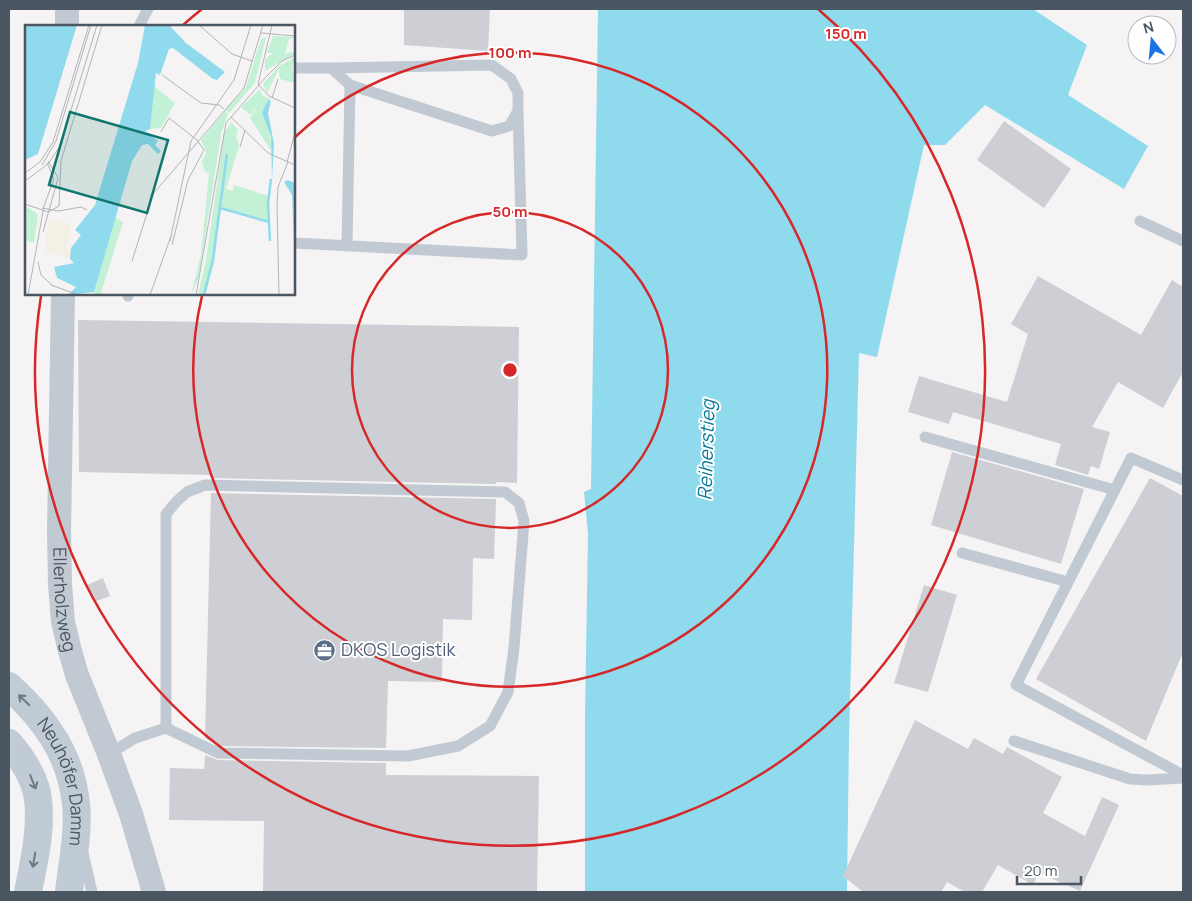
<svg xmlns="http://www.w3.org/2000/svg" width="1192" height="901" font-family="Manrope,sans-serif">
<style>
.water{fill:#90daee}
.building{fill:#cdcfd5}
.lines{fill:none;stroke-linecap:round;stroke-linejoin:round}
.service{stroke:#c1cad2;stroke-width:11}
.minor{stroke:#c1cad2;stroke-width:24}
.secondary{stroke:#c1cbd6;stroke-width:28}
.oneway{stroke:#6e7984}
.ring{fill:none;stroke:#d62828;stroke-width:2.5}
.labels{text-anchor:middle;stroke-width:4;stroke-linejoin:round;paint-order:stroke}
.street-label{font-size:18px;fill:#4a5661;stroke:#fff}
.service-label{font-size:18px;fill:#4e5e75;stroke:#fff;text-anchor:start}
.water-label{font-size:19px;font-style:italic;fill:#0c7c9b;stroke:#fff}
.inset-river{fill:none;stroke:#90daee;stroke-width:2.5}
.inset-road{fill:none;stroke:#b1b4b9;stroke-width:1}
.view{fill:#0f766e;fill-opacity:0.15;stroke:#0f766e;stroke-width:2.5}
.inset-edge{fill:none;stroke:#4a5661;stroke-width:2.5}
.centre{fill:#d62828;stroke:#fff;stroke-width:2.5}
.ring-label{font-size:15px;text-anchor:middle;font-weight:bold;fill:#d62828;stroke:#fff;stroke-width:4;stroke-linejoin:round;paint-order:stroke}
</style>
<rect width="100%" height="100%" fill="#f5f3f3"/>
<!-- water -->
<path class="water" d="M598 9H1033L1087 45 1068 95 1148 146 1124 189 985 105 945 145H924L877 357 859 353 849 737 847 892H585V716L588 534 584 492 591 489Z"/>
<!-- building -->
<path class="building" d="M404 9H490L488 51 404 45Z
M1004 121 1071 169 1044 208 977 160Z
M1038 276 1141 335 1172 280 1183 287V372L1163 408 1118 382 1092 427 1110 432 1099 469 1091 466 1088 475 1055 465 1061 444 953 412 949 424 908 412 919 376 1007 402 1028 334 1011 324Z
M78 320 519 327 517 483 496 482V484L211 478V475L79 472Z
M952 452 1084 489 1061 564 931 525Z
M1150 478 1183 496V652L1146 741 1036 679Z
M211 493 496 499 494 559 473 558 472 620 443 619 442 682 388 681 386 748 220 746 205 738Z
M103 578 110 596 94 602 87 585Z
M924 585 957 595 928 692 894 683Z
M915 720 968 749 974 738 1003 754 1007 747 1062 777 1043 813 1085 836 1102 797 1119 805 1080 891 1039 873 1033 885 998 865 982 892H965L947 882 941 892H863L843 876Z
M205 755 218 760 386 763V775L539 776 537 892H263L264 821 169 820 170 768 204 769Z"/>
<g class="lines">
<!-- service -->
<path class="service" d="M139 26 148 9
M294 68H331L492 65 511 79 518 93V111L509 126 492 131 350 85 331 68
M1140 221 1183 241
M294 243 522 255 518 111
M347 246 350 85
M128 294V296
M925 437 1115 490
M1183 480 1131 458 1016 685 1183 775
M962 553 1068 582
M1014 741 1130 779 1146 780 1183 778
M109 754 135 738 166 728V514L176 502 187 492 205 485 505 492 519 503 524 521 514 648 508 692 490 726 458 746 408 756 218 753 166 728
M83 853 92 892"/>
<!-- minor -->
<g class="minor">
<path d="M67 26V9"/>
<path id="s1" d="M63 294 59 532 60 584 63 622 70 651 77 675 109 754 131 814 154 892"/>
</g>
<!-- secondary -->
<g class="secondary">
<path id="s2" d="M9 686C44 718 71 754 76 804 79 831 72 865 69 892"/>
<path d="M9 743C20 756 31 772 36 789 44 820 34 862 28 892"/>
</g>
</g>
<!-- one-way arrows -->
<defs><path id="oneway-shaft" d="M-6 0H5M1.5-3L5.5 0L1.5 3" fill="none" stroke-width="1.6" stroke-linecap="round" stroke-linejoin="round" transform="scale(1.25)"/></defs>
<g class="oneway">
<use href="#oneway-shaft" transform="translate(24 700) rotate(-136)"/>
<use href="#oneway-shaft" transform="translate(33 782) rotate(68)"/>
<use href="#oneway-shaft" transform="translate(34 860) rotate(99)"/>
</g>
<!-- distance rings -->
<g class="ring">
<circle cx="510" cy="370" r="158"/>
<path d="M294 138A317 317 0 1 1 202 296"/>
<path d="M183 25A475 475 0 0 1 202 9M818 9A475 475 0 1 1 41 296"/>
</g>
<!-- icons -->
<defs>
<symbol id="office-disc" viewBox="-11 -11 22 22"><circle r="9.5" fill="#5c6f8a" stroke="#fff"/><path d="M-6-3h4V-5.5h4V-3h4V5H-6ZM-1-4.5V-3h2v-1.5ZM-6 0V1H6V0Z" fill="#fff"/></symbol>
</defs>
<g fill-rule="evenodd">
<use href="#office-disc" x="312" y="638" width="25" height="25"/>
</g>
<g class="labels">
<!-- street labels -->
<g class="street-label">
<text dy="6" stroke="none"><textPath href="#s1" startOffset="306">Ellerholzweg</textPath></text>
<text dy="6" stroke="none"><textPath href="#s2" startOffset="114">Neuhöfer Damm</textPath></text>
</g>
<!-- service labels -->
<g class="service-label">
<text x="341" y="656">DKOS Logistik</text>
</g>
<!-- water labels -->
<g class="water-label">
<text transform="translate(706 450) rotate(-88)" y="7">Reiherstieg</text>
</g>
</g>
<!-- overview -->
<g transform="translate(25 25)">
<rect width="270" height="270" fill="#f5f3f3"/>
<path d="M248 11 270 12 264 14 260 29 270 26V29L240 46V34L248 28H242ZM241 12 230 58 204 88 200 85 221 62 236 14ZM270 32 267 42 270 58 255 54 254 44 242 68 238 59 254 41ZM129 61 150 78 136 103 125 104ZM235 64 238 71 246 74 237 88 244 100 247 127 225 93 232 82 225 90 216 82ZM200 86 203 89 196 109 174 252 166 270 176 230 184 148 180 147 177 137 181 127 176 115ZM206 97 213 105 211 111 214 121 201 164 208 166 209 160 243 171V196L196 183 189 239 180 270H173L181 235 199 109ZM0 181 13 189 9 218 0 215ZM89 192 98 197 76 268 92 270H71L69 267Z" fill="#c3f1d5"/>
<path d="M28 195 46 199 42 223 46 224 44 233 20 227 23 196Z" fill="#f5f0e5"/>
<path d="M0 0H52L13 129 0 135ZM120 0H144L161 18 200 47 192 55 188 54 148 23 144 24 135 50 131 48 125 104 120 106 133 116 130 120 136 126 133 129 123 119 117 120 107 136 69 267 43 270 51 262 32 253 29 242 49 238 45 234 46 223 56 210 50 205 70 180 113 38ZM243 75 246 76 243 88 249 119 247 155 246 111 237 88ZM263 155 270 158V240L267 170 259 157Z" fill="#90daee"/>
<path class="inset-river" d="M195 183 244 197M245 216 243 178 246 154M179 270 188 234 202 129"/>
<path class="inset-road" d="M174 0 207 29 227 36M247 0 233 59 244 71 270 83M236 8 270 11M137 50 176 78 194 80 199 84M247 73 253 54M206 92 243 128 270 140M136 107 144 93 172 115 179 125 163 155 147 220M215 122 220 105M262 137 270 108M17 140 31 116 66 0M0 148 15 137 28 117 64 0M0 156 23 139 35 121 72 0M0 179 23 187 34 181 36 136 77 0M17 183 34 186 56 182 62 185M18 207 33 153 23 136M145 216 166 116 209 55 226 0M107 236 128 169 219 63 238 0M13 237 16 250 28 261M26 260 54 270M3 270 19 181 29 154 22 138M125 270 146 211M171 270 201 98 240 53 257 36 270 30M254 270 252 181 253 162 263 137"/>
<path class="view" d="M45 87 143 115 122 188 24 160Z"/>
<rect width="270" height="270" class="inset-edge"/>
</g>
<circle cx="510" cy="370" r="8" class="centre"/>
<g class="ring-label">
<text x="846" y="39">150 m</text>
<text x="510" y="58">100 m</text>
<text x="510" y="217">50 m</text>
</g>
<!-- border -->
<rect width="1192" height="901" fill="none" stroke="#4a5661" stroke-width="20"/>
<!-- north arrow -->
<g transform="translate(1152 40) rotate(344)"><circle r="24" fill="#ffffff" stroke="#b7bbc0"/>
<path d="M0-4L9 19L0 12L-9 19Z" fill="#1a73e8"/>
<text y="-8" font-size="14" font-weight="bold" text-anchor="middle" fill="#4a5661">N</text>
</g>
<!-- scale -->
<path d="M1017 876v8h64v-8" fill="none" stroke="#4a5661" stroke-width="2.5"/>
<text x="1024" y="876" font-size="15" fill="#4a5661" stroke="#ffffff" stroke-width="4" paint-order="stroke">20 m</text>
</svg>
